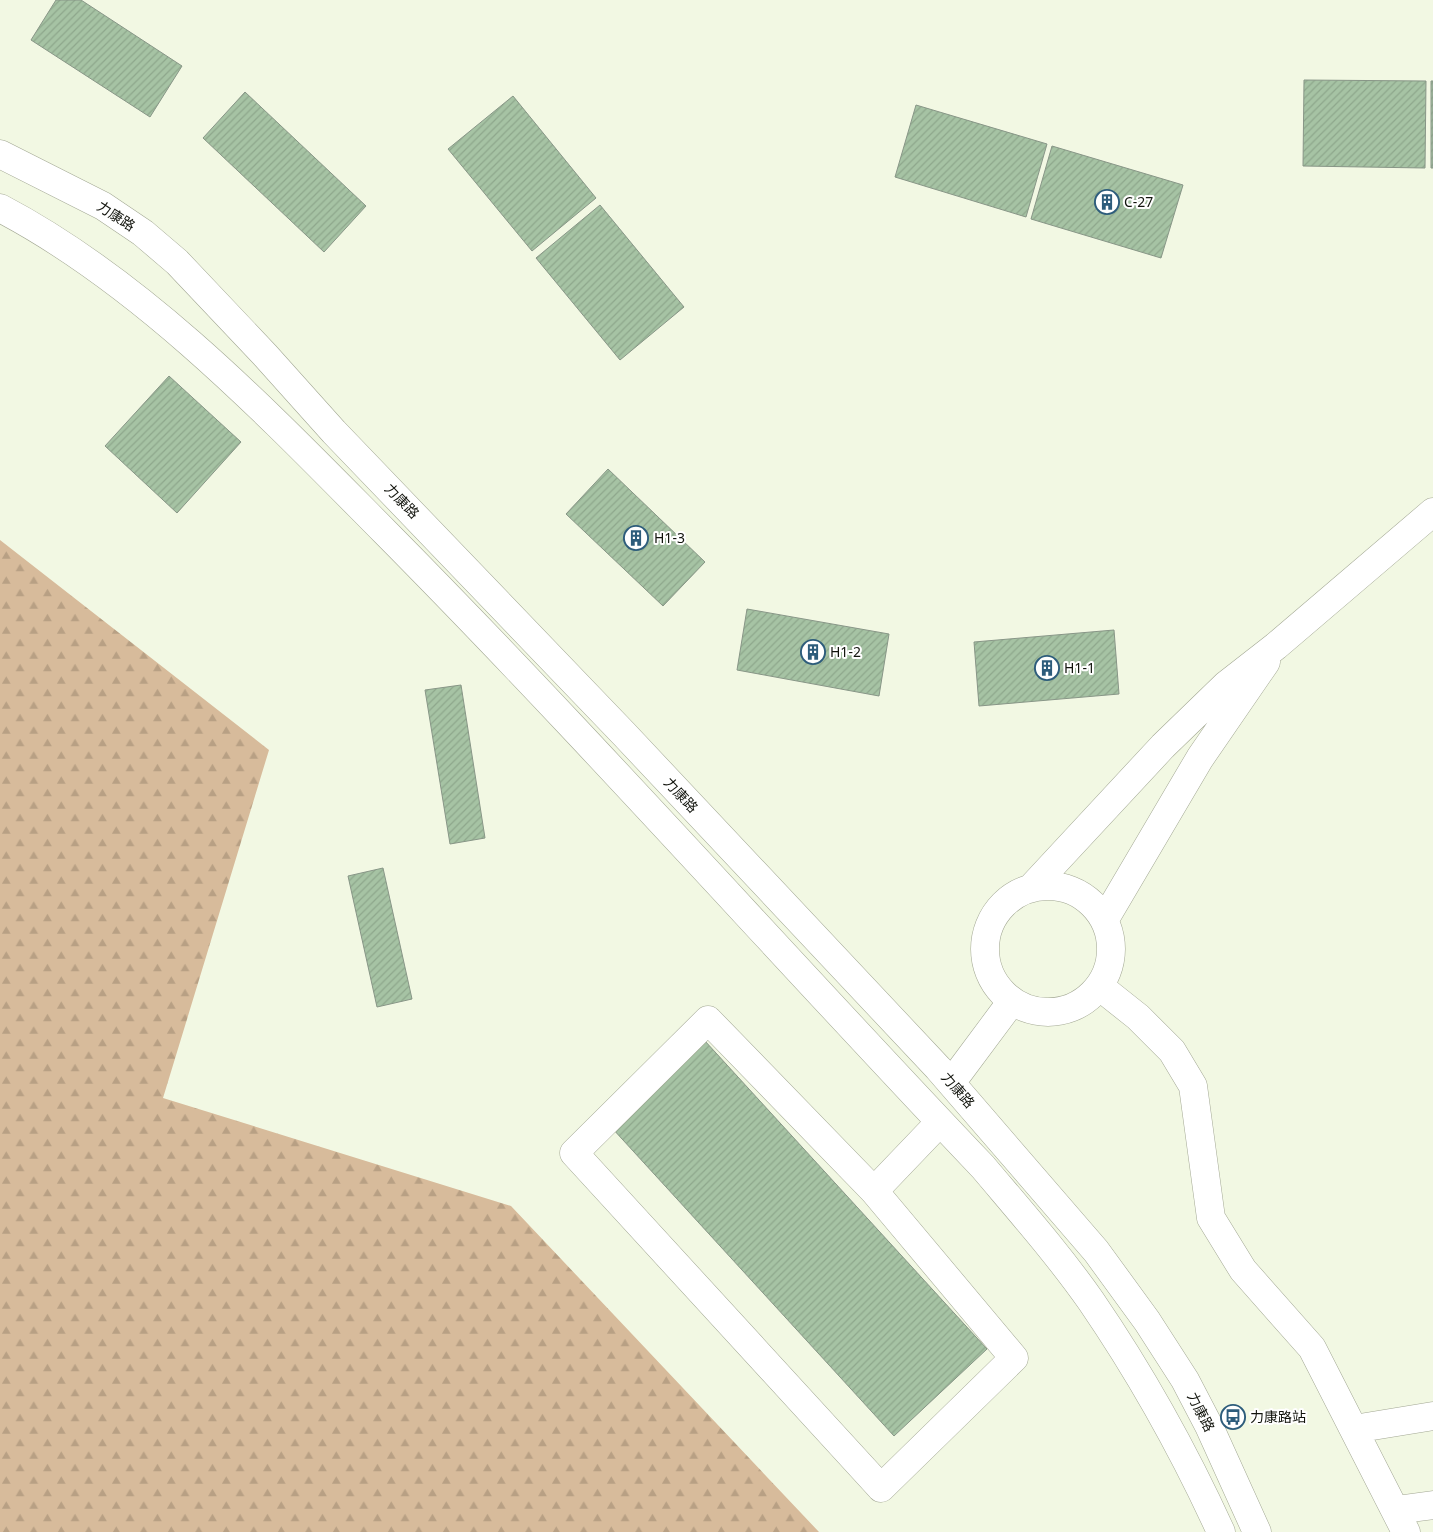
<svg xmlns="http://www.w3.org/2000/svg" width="1433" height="1532" font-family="'Noto Sans','Noto Sans SC',sans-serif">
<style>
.forest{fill:url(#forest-firs)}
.building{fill:url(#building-hatch);stroke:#889687}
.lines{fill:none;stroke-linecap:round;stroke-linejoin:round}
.minor-casing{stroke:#a2a793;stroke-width:29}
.minor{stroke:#fff;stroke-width:28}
.labels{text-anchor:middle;stroke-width:4;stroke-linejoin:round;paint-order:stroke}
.poi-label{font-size:14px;fill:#11130c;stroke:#fff;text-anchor:start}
.street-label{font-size:14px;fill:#11130c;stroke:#fff}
</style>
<defs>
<pattern id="forest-firs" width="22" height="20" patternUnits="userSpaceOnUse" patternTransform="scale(1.25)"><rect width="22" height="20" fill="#d7bb9b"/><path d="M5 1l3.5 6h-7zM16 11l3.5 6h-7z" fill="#b8a084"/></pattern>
<pattern id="building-hatch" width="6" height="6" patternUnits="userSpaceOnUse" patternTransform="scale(1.25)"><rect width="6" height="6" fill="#a6c3a4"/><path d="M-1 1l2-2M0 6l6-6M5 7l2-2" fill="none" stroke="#8ea78c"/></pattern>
</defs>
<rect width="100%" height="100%" fill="#f2f8e3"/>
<!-- forest -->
<path class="forest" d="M0 540 269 750 163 1098 511 1206 819 1532H0Z"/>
<!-- building -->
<path class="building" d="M56 0H81L182 66 150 117 31 40Z
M1304 80 1426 81 1425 168 1303 166Z
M1431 81H1433V168H1431Z
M245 92 366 206 324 252 203 138Z
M513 96 596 198 532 251 448 149Z
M916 105 1047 144 1026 217 895 177Z
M1052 146 1183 185 1161 258 1031 219Z
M600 205 684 307 620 360 536 258Z
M169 376 241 442 177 513 105 446Z
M608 469 705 562 663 606 566 514Z
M747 609 889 634 879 696 737 670Z
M1114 630 1119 694 979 706 974 642Z
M461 685 485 838 450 844 425 690Z
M383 868 412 999 377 1007 348 876Z
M705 1041 987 1349 894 1436 612 1128Z"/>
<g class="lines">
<defs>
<path id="minor" d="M0 154 103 206 143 233 177 262 265 355 334 432 624 734 938 1068 1096 1251 1147 1321 1185 1380 1209 1426 1257 1532
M0 208C145 284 271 417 385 532 590 739 783 957 983 1167 1020 1211 1058 1254 1091 1301 1141 1374 1184 1451 1221 1532
M985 949a63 63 0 1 1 126 0a63 63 0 1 1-126 0Z
M1032 887 1163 746 1226 685 1276 646 1433 512
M1105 919 1200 758 1266 662
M1099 986 1138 1017 1172 1051 1193 1086 1211 1218 1243 1270 1312 1348 1406 1532
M708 1020 874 1191 1014 1358 881 1488 574 1153Z
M951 1083 1012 1001
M874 1191 940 1122
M1354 1429 1433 1416
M1396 1510 1433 1505"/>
</defs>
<!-- minor casing -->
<use href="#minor" class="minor-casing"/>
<!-- minor -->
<use href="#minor" class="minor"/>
</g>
<!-- icons -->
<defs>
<symbol id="building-ring" viewBox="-11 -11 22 22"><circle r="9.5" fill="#fff" stroke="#2d5c7b" stroke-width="1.5"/><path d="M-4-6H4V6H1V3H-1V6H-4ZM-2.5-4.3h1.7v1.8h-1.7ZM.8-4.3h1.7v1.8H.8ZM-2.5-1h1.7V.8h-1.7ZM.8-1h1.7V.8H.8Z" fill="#2d5c7b"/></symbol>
<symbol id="bus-ring" viewBox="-11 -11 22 22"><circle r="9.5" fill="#fff" stroke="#2d5c7b" stroke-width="1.5"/><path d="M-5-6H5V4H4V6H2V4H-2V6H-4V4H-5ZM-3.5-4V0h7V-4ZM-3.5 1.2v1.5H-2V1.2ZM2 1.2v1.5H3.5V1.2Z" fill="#2d5c7b"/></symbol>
</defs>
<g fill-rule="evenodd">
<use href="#building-ring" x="1093" y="188" width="28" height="28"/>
<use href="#building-ring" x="622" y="524" width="28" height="28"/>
<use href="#building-ring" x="799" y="638" width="28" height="28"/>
<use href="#building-ring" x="1033" y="654" width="28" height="28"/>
<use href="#bus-ring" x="1219" y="1403" width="28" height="28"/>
</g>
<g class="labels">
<!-- poi labels -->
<g class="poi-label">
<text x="1124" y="207">C-27</text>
<text x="654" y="543">H1-3</text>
<text x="830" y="657">H1-2</text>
<text x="1064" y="673">H1-1</text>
<text x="1250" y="1422">力康路站</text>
</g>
<!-- street labels -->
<g class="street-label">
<text transform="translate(116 216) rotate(33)" y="5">力康路</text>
<text transform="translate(402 501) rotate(46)" y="5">力康路</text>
<text transform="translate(681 795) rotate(47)" y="5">力康路</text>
<text transform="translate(958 1090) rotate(49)" y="5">力康路</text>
<text transform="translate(1201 1412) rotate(63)" y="5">力康路</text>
</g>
</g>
</svg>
